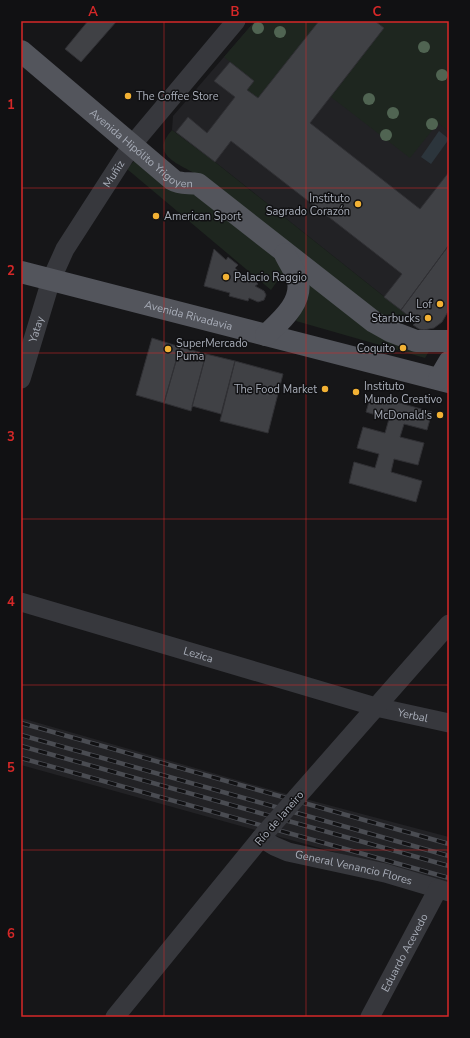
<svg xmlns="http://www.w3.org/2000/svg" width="470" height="1038" font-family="'Nunito Sans',sans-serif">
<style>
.built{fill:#222225}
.green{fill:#1e261f}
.water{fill:#2c353c}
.building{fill:#404145;stroke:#303034}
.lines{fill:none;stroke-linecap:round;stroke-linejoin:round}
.minor{stroke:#37383d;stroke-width:19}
.major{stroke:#53555c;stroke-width:22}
.rail-casing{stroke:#4a4c52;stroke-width:4.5}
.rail{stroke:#111113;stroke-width:3;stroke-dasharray:9;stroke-linecap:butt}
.minor-bridge{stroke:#37383d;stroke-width:19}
.tree{fill:#506452}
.grid{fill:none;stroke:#d62828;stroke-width:1;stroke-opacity:0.55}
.poi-dot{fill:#f2b134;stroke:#111113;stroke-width:1.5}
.labels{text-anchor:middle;stroke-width:3;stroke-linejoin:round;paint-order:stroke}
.poi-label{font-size:11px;fill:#a8adb8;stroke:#111113;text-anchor:end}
.street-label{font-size:11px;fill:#a8adb8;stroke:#111113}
.neatline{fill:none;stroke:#d62828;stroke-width:1.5}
.grid-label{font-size:13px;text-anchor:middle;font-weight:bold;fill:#d62828}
</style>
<rect width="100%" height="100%" fill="#161618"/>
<!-- built -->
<path class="built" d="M255 21H449V245L401 310 215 162 172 130 173 116Z
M21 718 279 792 449 837V884L21 765Z"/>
<!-- green -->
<path class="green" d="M255 21H319L258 98 247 90 254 81 224 57Z
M375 21H449V132L438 123 410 158 331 97 384 28Z
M172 130 215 162 406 314 395 329 194 173C176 163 150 154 172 130Z
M134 161 194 194 280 262 283 273 271 290 127 169Z
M308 278 431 348 425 358 296 321 306 303Z"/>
<!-- water -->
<path class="water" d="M439 131 449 139 431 164 421 157Z"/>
<!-- building -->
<path class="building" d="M88 21 116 22 81 62 65 49Z
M319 21H375L384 28 310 123 420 209 449 172V245L401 310 384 297 402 274 231 141 215 162 176 132 188 117 207 133 235 97 214 81 230 62 254 81 247 90 258 98Z
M449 245V310L442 322 434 328 424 330 419 329 413 325 416 322 401 310Z
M214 249 226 260 228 257 238 265 235 268 246 278 249 275 258 284 255 286 264 291 266 295 264 300 258 302 249 298 248 301 229 296 230 293 204 286Z
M152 338 180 347 164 403 136 395Z
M180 347 206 354 191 411 164 403Z
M206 354 235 361 221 414 192 406Z
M235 361 283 374 268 433 220 421Z
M371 395 432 412 427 430 404 424 400 437 424 443 418 465 394 459 391 472 422 481 416 502 349 483 354 462 375 468 379 454 357 448 363 427 385 433 389 419 366 412Z"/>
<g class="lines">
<!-- minor -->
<g class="minor">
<path id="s1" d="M21 379 51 280 65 249 132 145 236 21"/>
<path id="s2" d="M21 602 376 707 449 723"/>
<path d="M297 797 449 624"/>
<path id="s3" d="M261 838 274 846 288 852 385 873 449 892"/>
<path d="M115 1017 265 833"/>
<path id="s4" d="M370 1017 438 889"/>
</g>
<!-- major -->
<g class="major">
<path id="s5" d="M21 51 173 180C181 185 189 182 198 184L374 322 390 331 416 341H449"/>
<path id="s6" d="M21 272 449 382"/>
<path d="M266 335C281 321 305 301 297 277 294 270 289 262 285 254"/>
<path d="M439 379 449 362"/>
</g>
<defs>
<path id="rail" d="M21 723 449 844
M21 735 449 856
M21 746 449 866
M21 758 449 878"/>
</defs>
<!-- rail casing -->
<use href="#rail" class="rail-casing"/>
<!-- rail -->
<use href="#rail" class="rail"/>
<!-- minor-bridge -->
<path class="minor-bridge" d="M265 833 297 797"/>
</g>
<!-- trees -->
<g class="tree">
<circle cx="258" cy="28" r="6"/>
<circle cx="280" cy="32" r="6"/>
<circle cx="424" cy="47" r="6"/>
<circle cx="442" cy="75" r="6"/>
<circle cx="369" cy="99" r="6"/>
<circle cx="393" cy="113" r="6"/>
<circle cx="432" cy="124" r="6"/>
<circle cx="386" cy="135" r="6"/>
</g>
<!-- grid -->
<path class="grid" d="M164 21V1017M306 21V1017M21 188H449M21 353H449M21 519H449M21 685H449M21 850H449"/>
<!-- markers -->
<g class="poi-dot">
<circle cx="128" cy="96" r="4"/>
<circle cx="358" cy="204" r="4"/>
<circle cx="156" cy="216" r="4"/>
<circle cx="226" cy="277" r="4"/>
<circle cx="440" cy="304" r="4"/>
<circle cx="428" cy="318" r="4"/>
<circle cx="403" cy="348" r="4"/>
<circle cx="168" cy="349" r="4"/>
<circle cx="325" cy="389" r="4"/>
<circle cx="356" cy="392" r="4"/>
<circle cx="440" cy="415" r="4"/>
</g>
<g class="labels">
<!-- poi labels -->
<g class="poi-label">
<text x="136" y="100" text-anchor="start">The Coffee Store</text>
<text x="350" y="202">Instituto<tspan x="350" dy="13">Sagrado Corazón</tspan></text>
<text x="164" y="220" text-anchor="start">American Sport</text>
<text x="234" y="281" text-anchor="start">Palacio Raggio</text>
<text x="432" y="308">Lof</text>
<text x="420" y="322">Starbucks</text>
<text x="176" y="347" text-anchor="start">SuperMercado<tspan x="176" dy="13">Puma</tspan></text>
<text x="395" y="352">Coquito</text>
<text x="364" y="390" text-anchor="start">Instituto<tspan x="364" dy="13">Mundo Creativo</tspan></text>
<text x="317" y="393">The Food Market</text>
<text x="432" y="419">McDonald's</text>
</g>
<!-- street labels -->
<g class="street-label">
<text dy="4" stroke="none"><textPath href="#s5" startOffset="156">Avenida Hipólito Yrigoyen</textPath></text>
<text dy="4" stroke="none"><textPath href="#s1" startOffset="227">Muñiz</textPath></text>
<text dy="4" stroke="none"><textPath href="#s6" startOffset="173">Avenida Rivadavia</textPath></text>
<text dy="4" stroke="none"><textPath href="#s1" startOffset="52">Yatay</textPath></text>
<text dy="4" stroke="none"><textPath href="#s2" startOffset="185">Lezica</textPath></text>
<text dy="4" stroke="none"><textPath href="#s2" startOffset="408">Yerbal</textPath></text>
<text transform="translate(279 818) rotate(-49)" y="4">Río de Janeiro</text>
<text dy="4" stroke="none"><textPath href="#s3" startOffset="98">General Venancio Flores</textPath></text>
<text dy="4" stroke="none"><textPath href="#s4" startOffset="73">Eduardo Acevedo</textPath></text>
</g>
</g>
<!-- border -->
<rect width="470" height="1038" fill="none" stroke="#111113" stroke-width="44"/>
<rect x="22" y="22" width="426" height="994" class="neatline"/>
<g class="grid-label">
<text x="93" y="16">A</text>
<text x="235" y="16">B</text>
<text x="377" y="16">C</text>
<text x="11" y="109">1</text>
<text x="11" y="275">2</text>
<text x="11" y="441">3</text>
<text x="11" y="606">4</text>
<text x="11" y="772">5</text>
<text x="11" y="938">6</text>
</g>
</svg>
